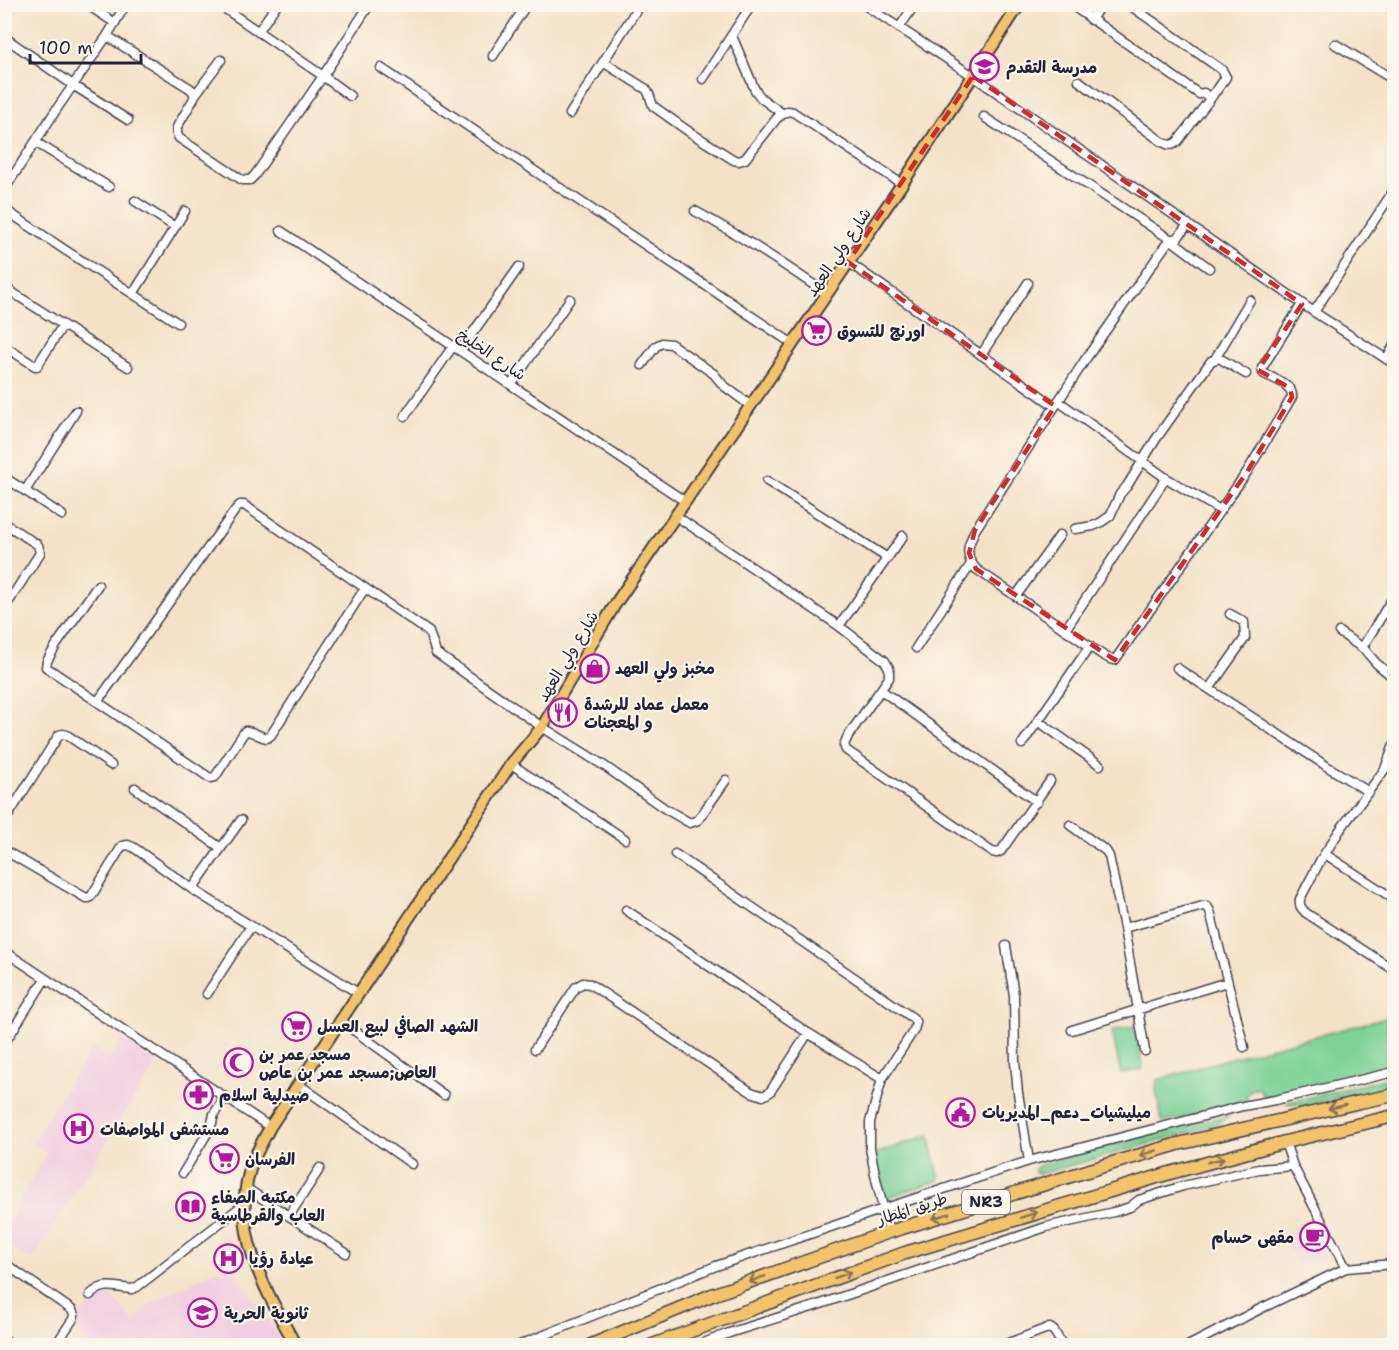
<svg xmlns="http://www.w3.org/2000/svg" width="1399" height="1350" font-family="'Shantell Sans','Playpen Sans Arabic',sans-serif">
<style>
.built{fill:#f2cfe0}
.green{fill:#7bd195;stroke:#4e7a68;stroke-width:1.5}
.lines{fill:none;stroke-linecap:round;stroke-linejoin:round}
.minor-casing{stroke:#423f50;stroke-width:11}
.major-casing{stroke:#423f50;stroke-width:14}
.highway-casing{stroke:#423f50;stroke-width:15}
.minor{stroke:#fff;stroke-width:8}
.major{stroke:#f2c36a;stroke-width:10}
.highway{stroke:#f2c36a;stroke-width:12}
.oneway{stroke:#8a7252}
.marked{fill:none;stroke:#d62828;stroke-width:4.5;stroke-dasharray:12 8;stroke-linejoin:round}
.labels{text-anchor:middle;stroke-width:4.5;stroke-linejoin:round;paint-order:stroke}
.shield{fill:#fbf7ec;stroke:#636270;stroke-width:1.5}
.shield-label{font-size:15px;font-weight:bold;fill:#22223b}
.poi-label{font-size:16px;font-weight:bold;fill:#22223b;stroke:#fbf7ec;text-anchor:start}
.street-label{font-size:16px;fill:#22223b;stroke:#fbf7ec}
</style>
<rect width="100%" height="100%" fill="#fbf7ec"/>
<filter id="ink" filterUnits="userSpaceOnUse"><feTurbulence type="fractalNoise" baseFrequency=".0167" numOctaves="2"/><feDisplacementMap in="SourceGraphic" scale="12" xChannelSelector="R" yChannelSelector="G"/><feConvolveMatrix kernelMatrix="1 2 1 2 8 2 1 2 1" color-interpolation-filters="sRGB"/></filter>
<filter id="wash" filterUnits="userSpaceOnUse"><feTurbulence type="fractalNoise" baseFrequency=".008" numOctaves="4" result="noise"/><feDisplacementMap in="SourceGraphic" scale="24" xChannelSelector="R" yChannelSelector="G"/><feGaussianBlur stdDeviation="1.35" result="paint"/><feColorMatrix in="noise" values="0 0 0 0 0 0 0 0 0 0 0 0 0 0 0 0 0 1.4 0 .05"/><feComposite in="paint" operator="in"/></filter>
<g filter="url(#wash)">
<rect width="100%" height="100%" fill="#f4e2c8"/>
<!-- built -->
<path class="built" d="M122 1038 158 1061 32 1261 5 1244 4 1227 47 1153 32 1142 92 1048 109 1059Z
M1313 1224 1328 1257 1299 1266 1281 1234Z
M229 1263 285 1345H91L73 1323 104 1289 135 1322 149 1304Z"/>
<!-- green -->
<path class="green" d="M1394 1016V1069L1270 1098 1265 1097 1259 1088 1250 1090 1244 1103 1165 1122 1162 1121 1156 1090 1158 1080 1227 1059Z
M1134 1026 1143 1069 1121 1074 1112 1031Z
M1394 1077V1085L1303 1106 1286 1103Z
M1230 1115 1217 1125 1040 1174 1035 1172V1169L1038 1166 1156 1133Z
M929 1135 940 1180 886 1198 875 1154Z"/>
</g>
<g filter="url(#ink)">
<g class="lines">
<defs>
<path id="minor" d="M86 4 115 23
M863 4 973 76 1314 312 1394 364
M1070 4 1199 94 1204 93 1209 98 1217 90 1226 77 1222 70 1128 4
M1391 8 1394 10
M1091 20 1101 4
M899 28 915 4
M258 32 277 4
M107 36 191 89 195 95 193 100 177 127V134L179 138 242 180H250L255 175 323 76 218 4
M732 36 755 90 761 98 783 114
M4 37 73 85 128 120
M1335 44 1394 80
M493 56 527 4
M603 62 646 89 649 94 653 106 688 131 734 160 739 161 745 159 777 118 788 111 793 112 902 184
M381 68 793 344
M703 79 752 4
M1079 81 1161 141C1167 145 1172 147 1178 141L1213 95
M195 95 221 60
M350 96 323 76 370 4
M570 114 640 4
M984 117 1170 239 1209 268
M35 142 109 187
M4 190 56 110 107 36 126 4
M135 201 175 227
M4 209 65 250 178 323
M695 211C741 236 784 264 827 294
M1188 224 1177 239H1170L1085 360 975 530C968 545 964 556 976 569L1101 654 1110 659 1115 660 1247 472 1292 397C1293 384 1273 379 1263 373L1262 368 1302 304
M281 231 686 502
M848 262 1055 406
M4 287 128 367
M133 294 185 211
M1314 312 1394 190
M4 346 35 366H37L63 325
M460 351 519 267
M981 355 1028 283
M1215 359 1250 300
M1386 359 1394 346
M642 365 656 346 662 343 671 344 714 374 723 385 751 406
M511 385 570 299
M1058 401 1166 478 1220 510
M405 416 453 346
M4 477 62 515
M767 481 886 557
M25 491 76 411
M676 516 839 626 885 661 889 668V678L848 736 844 745 846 750 992 852 997 853 1001 851 1050 781
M4 523 38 545 40 553 4 609
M1075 529 1093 526 1100 523 1110 516 1120 494 1127 486 1156 439 1211 361 1219 358 1246 374
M98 585 57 644 47 661 46 667 210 778 215 777 245 731C252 730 259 737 267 738L271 735 365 588
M1016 596 1060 535
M839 626 903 536
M1065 630 1166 478
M1339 632 1364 649 1376 663 1394 678
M916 648 971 564
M1362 648 1394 596
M1177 668 1328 767 1369 792
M1209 689 1245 638 1244 622 1230 614
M881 690 1037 802
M98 701 236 509 240 505H244L429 632 436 653 542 727 603 765 664 808 690 823 698 820 726 780
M1038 721 1100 765
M1022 744 1090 646
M1394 745 1385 769 1340 830 1320 861 1300 899C1299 906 1301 908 1306 913L1394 970
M511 764 625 839
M135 788 221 848
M4 822 59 735 63 734 67 735 111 765
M1070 825 1106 851 1109 856 1124 928 1145 1051
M4 850 86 898H89L92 895 122 846 128 845 133 847 192 889 358 993
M675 854 913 1018 916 1023 914 1030 882 1079 870 1122V1148L876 1179 889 1232
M1325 854 1394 899
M192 889 241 820
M626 910 808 1033 882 1079
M1124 928 1203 906H1207L1210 911 1244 1047
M1006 946 1014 995 1015 1062 1018 1093 1029 1161
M4 951 270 1127
M207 994 251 926
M341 1021 444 1095
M1072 1030 1227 982
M4 1044 45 979
M535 1049 576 987 583 983 590 984 751 1092 763 1096 770 1092 808 1033
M298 1084 412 1164
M1285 1142 1293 1166 1346 1268
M183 1173 208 1132 212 1123 214 1114 225 1097
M246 1188 346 1253
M289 1216 320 1168
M4 1263 72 1310 74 1315 73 1319 55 1346
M90 1295C105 1281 114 1288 132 1289L137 1287 243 1205
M4 1339 14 1346
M517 1346 716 1266 883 1209 1029 1161 1243 1106 1275 1100 1394 1072
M696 1346 729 1333 812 1307 1046 1227 1114 1212 1130 1207 1139 1200 1183 1186 1259 1169 1293 1166
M1001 1346 1045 1329 1050 1328 1054 1331 1063 1346
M1188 1346 1260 1309 1346 1268 1394 1264"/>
<path id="major" d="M296 1346C267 1292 232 1236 249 1173 253 1157 263 1141 270 1127L511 764 542 727 616 603 902 184 1020 4"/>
<path id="highway" d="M589 1346 712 1295 889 1232 1113 1163 1178 1144 1360 1102 1394 1095
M650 1346 905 1253 1170 1173 1285 1142 1394 1116"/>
</defs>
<!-- minor casing -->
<use href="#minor" class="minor-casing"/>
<!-- major casing -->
<use href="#major" class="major-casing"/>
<!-- highway casing -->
<use href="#highway" class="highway-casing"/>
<!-- minor -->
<use href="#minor" class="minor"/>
<!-- major -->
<use href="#major" class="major"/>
<!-- highway -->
<use href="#highway" class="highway"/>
</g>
<!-- one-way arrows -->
<defs><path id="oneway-shaft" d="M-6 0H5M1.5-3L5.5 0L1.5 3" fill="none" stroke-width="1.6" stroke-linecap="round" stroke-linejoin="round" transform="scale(1.5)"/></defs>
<g class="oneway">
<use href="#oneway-shaft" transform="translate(1337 1107) rotate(167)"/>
<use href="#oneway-shaft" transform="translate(1148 1153) rotate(164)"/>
<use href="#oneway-shaft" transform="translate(1216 1160) rotate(-15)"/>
<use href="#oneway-shaft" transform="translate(1029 1215) rotate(-17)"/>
<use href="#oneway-shaft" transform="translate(941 1216) rotate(163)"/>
<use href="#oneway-shaft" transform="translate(843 1275) rotate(-20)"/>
<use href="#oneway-shaft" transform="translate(757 1279) rotate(160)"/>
</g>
</g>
<!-- marked area -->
<path class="marked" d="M973 76 1302 304 1258 370 1290 388 1292 397 1247 472 1115 660 976 569 969 553 975 530 1055 406 848 262Z"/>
<!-- icons -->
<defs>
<symbol id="school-ring" viewBox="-11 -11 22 22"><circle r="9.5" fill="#fbf7ec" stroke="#b5179e" stroke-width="1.5"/><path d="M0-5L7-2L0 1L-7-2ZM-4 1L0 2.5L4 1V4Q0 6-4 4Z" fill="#b5179e"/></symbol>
<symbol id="supermarket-ring" viewBox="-11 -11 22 22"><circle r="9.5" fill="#fbf7ec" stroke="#b5179e" stroke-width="1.5"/><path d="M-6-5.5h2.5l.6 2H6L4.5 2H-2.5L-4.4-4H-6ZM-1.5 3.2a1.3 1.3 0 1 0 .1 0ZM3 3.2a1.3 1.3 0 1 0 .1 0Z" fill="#b5179e"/></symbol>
<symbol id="shop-ring" viewBox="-11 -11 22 22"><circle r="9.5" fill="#fbf7ec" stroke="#b5179e" stroke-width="1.5"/><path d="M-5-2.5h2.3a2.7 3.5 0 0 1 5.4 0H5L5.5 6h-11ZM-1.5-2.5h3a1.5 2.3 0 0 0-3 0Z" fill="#b5179e"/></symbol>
<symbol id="restaurant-ring" viewBox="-11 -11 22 22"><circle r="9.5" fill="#fbf7ec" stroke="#b5179e" stroke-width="1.5"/><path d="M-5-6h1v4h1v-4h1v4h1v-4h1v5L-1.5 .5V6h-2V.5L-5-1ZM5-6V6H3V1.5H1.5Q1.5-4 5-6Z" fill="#b5179e"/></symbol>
<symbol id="mosque-ring" viewBox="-11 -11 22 22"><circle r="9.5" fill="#fbf7ec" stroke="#b5179e" stroke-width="1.5"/><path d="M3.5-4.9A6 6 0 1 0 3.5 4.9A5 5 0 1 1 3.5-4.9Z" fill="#b5179e"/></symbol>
<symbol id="pharmacy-ring" viewBox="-11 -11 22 22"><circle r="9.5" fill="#fbf7ec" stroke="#b5179e" stroke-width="1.5"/><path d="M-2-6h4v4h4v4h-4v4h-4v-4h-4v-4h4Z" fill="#b5179e"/></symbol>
<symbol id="civic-ring" viewBox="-11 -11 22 22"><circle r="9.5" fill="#fbf7ec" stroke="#b5179e" stroke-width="1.5"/><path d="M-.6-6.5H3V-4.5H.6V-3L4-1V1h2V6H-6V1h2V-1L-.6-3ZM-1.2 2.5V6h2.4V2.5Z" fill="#b5179e"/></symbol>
<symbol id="hospital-ring" viewBox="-11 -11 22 22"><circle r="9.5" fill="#fbf7ec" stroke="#b5179e" stroke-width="1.5"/><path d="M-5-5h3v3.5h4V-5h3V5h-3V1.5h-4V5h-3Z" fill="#b5179e"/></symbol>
<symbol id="library-ring" viewBox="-11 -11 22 22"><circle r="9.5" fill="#fbf7ec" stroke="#b5179e" stroke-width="1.5"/><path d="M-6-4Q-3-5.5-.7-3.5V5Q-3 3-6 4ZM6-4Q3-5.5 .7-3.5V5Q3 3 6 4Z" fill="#b5179e"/></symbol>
<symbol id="cafe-ring" viewBox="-11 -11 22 22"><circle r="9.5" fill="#fbf7ec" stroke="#b5179e" stroke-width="1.5"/><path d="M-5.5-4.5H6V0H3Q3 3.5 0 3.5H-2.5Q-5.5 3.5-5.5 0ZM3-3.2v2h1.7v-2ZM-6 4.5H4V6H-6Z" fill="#b5179e"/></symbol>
</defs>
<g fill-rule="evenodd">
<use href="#school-ring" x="968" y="50" width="33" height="33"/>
<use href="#supermarket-ring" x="800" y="314" width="33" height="33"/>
<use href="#shop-ring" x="578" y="652" width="33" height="33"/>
<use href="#restaurant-ring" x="546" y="696" width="33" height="33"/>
<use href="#supermarket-ring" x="280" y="1010" width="33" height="33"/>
<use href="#mosque-ring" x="222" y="1046" width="33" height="33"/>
<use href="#pharmacy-ring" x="182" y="1078" width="33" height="33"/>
<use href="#civic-ring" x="944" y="1096" width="33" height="33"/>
<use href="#hospital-ring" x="62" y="1112" width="33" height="33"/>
<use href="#supermarket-ring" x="208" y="1142" width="33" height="33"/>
<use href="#library-ring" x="174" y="1190" width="33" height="33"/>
<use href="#cafe-ring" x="1298" y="1220" width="33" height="33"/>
<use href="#hospital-ring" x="212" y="1242" width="33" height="33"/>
<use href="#school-ring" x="186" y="1296" width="33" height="33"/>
</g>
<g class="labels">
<!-- shield labels -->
<rect class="shield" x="962" y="1190" width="48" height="24" rx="4.5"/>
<g class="shield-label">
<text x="986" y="1207">NR3</text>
</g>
<!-- poi labels -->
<g class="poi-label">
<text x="1006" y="73">مدرسة التقدم</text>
<text x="837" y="337">اورنج للتسوق</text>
<text x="615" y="674">مخبز ولي العهد</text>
<text x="584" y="710">معمل عماد للرشدة<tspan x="584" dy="18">و المعجنات</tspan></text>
<text x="317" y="1032">الشهد الصافي لبيع العسل</text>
<text x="259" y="1060">مسجد عمر بن<tspan x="259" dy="18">العاص;مسجد عمر بن عاص</tspan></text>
<text x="219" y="1101">صيدلية اسلام</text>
<text x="982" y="1118">ميليشيات_دعم_المديريات</text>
<text x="100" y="1135">مستشفى المواصفات</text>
<text x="245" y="1165">الفرسان</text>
<text x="211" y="1203">مكتبه الصفاء<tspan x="211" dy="18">العاب والقرطاسية</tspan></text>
<text x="1294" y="1243" text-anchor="end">مقهى حسام</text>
<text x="249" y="1264">عيادة رؤيا</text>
<text x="224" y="1319">ثانوية الحرية</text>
</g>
<!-- street labels -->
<g class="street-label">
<text transform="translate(838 252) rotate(-56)" y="6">شارع ولي العهد</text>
<text transform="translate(492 354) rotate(34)" y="6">شارع الخليخ</text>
<text transform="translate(567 656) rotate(-59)" y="6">شارع ولي العهد</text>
<text transform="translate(912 1208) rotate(-18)" y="6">طريق المطار</text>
</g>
</g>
<!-- margin -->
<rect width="1399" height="1350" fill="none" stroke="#fbf7ec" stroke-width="24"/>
<!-- scale -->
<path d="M30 54v9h111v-9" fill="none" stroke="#22223b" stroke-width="3"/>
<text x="39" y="54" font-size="18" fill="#22223b" stroke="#fbf7ec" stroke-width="4.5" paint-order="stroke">100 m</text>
</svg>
